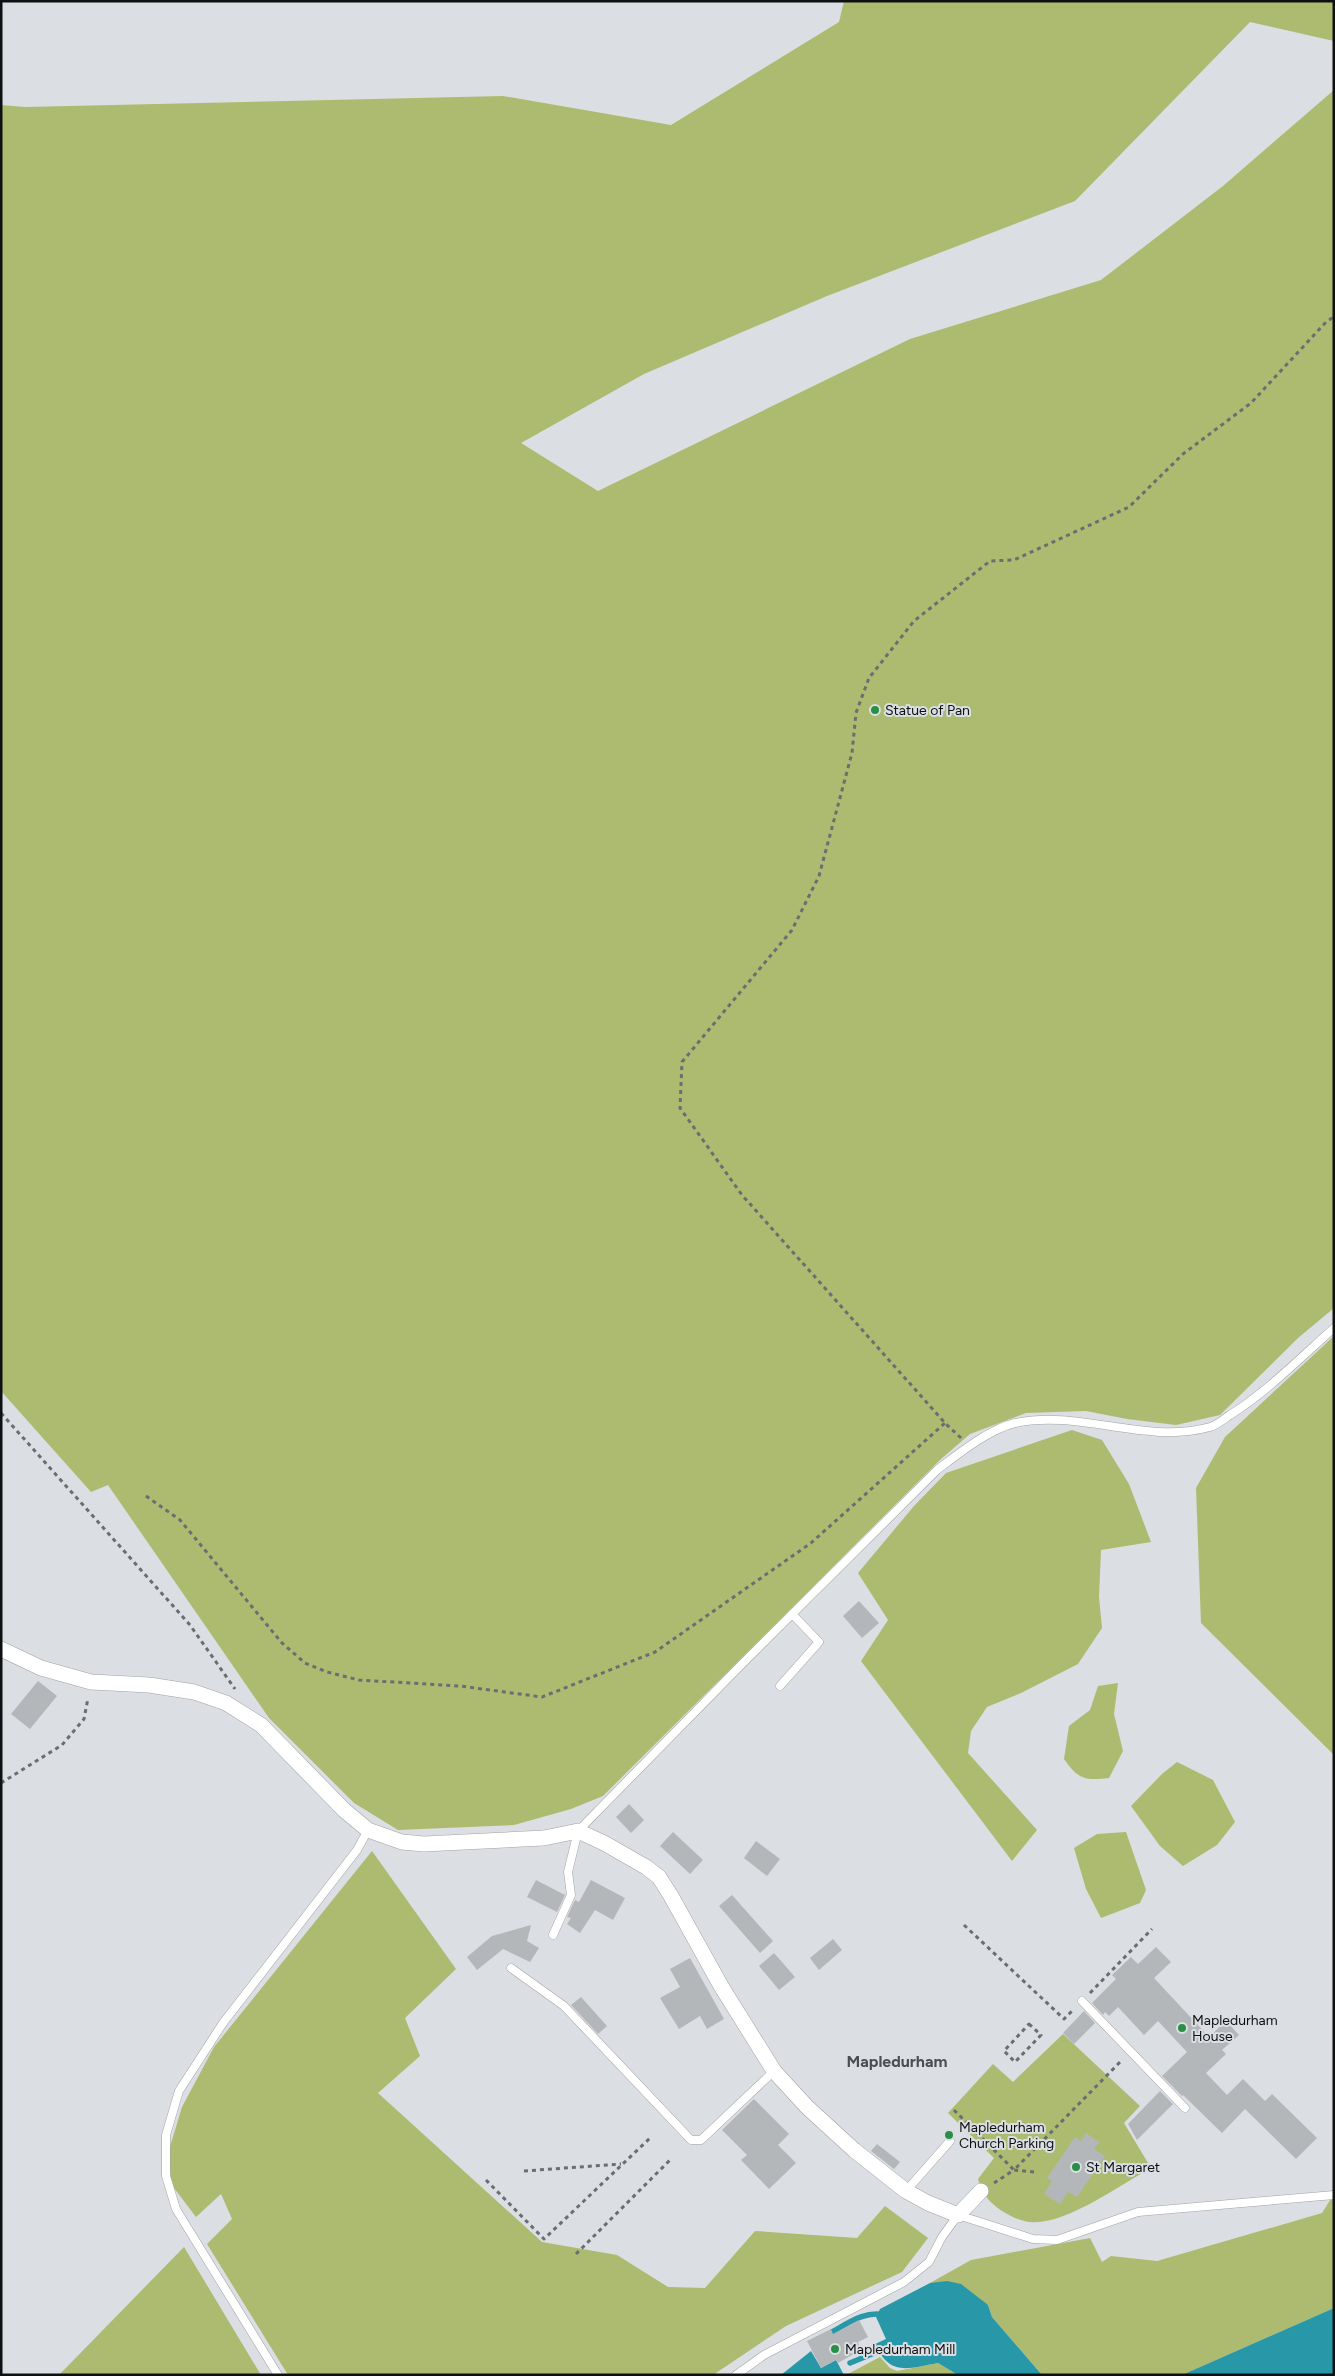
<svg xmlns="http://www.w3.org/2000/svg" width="1335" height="2376" font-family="Figtree,sans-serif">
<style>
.green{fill:#acbb70}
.water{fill:#2898a8}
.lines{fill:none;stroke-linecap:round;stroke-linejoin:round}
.stream{stroke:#2898a8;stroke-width:5.5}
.building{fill:#b4b7ba}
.service-casing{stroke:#a0a3a6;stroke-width:9}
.minor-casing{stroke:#a0a3a6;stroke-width:16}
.path{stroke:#6c6d70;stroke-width:3;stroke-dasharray:4 4;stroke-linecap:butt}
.service{stroke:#fff;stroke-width:8}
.minor{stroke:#fff;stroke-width:15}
.poi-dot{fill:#298f46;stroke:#dbdee2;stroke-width:2}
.labels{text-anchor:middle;stroke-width:4;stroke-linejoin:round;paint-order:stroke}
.poi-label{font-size:14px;fill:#0f1012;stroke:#dbdee2;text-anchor:start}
.quarter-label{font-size:16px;font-weight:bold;fill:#4b4e50;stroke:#dbdee2}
</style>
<rect width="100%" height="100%" fill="#dbdee2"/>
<!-- green -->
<path class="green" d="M844 1H1334V41L1250 22 1075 201 827 296 644 374 521 443 598 491 910 339 1101 280 1223 186 1334 90V1308L1298 1338 1220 1415 1176 1425 1127 1419 1086 1411 1026 1413 970 1434 941 1459 603 1796 571 1809 514 1825 398 1830 354 1803 269 1718 108 1485 91 1492 1 1391V105L25 107 503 96 671 125 839 22Z
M1334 1336V1755L1201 1623 1196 1488 1225 1437Z
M1072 1430 1102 1440 1129 1484 1151 1542 1101 1550 1099 1597 1102 1628 1078 1664 1021 1693 987 1707 971 1731 968 1753 1037 1830 1012 1861 861 1661 888 1620 858 1573 914 1506 946 1473Z
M1118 1683 1114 1714 1123 1751 1109 1778C1085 1781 1078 1779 1064 1759L1069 1726 1090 1710 1098 1686Z
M1177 1762 1213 1780 1235 1822 1217 1845 1183 1866 1160 1846 1131 1806 1162 1774Z
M1126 1832 1146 1890 1140 1903 1101 1918 1086 1889 1074 1848 1097 1834Z
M372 1851 456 1969 405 2018 420 2056 378 2093 542 2242 617 2255 668 2287 705 2288 755 2231 857 2238 885 2206 928 2238 902 2272 786 2326 713 2375H288L207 2244 232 2219 221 2194 196 2217 171 2184 169 2150 182 2107 214 2047Z
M1063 2034 1140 2106 1124 2123 1151 2168C1120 2185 1064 2226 1030 2222 1019 2221 1011 2216 1002 2211 989 2202 982 2194 978 2179L994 2158 948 2113 993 2064 1013 2082Z
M1334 2194V2308L1182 2375H1042L992 2317 988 2305 930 2283 971 2260 1090 2238 1102 2262 1111 2256 1157 2261 1322 2213Z
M184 2247 261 2375H59Z
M880 2357 890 2368 897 2371 938 2363 958 2375H846Z"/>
<!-- water -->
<path class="water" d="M947 2281 961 2284 988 2305 992 2317 1042 2375H958L938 2363C906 2369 890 2376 875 2344L886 2339 876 2317 880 2309 930 2283Z
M1334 2308V2375H1182Z
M811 2351 821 2368 836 2360 844 2375H781Z"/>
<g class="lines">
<!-- stream -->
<path class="stream" d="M832 2332C848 2323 866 2310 885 2315
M850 2363 884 2349"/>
</g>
<!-- building -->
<path class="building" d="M859 1601 879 1623 862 1638 843 1616Z
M38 1681 57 1696 30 1729 11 1714Z
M629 1804 644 1820 631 1833 616 1817Z
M673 1832 703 1860 690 1874 660 1846Z
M756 1841 780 1859 767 1876 744 1858Z
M536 1880 565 1895 557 1912 527 1897Z
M591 1880 625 1898 613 1920 595 1910 580 1933 567 1924 571 1918 567 1917 575 1900 579 1902Z
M732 1895 773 1941 760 1953 719 1906Z
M531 1925 527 1941 539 1948 530 1962 503 1949 477 1970 467 1957 492 1936Z
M833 1939 842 1950 819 1970 810 1958Z
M1156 1947 1171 1962 1154 1978 1209 2037 1226 2021 1239 2035 1222 2050 1226 2054 1206 2073 1227 2095 1243 2079 1265 2101 1272 2094 1317 2138 1296 2159 1245 2109 1222 2133 1183 2095 1182 2096 1162 2076 1187 2052 1158 2021 1144 2035 1118 2007 1109 2016 1105 2012 1103 2015 1092 2003 1116 1979 1112 1975 1131 1957 1138 1964Z
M774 1953 795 1977 779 1990 759 1966Z
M690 1958 724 2019 707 2029 700 2016 679 2029 660 1998 680 1987 670 1969Z
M581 1997 607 2026 598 2034 571 2005Z
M1084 2011 1095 2023 1074 2044 1063 2033Z
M1160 2091 1173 2104 1137 2140 1128 2124Z
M754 2099 789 2134 778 2145 796 2163 769 2189 741 2160 747 2155 722 2130Z
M1086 2133 1099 2142 1094 2149 1105 2156 1077 2197 1068 2192 1060 2204 1044 2194 1052 2181 1047 2178 1075 2137 1081 2141Z
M877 2144 900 2162 894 2169 871 2151Z
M859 2320 868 2337 858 2342 861 2350 838 2363 836 2360 821 2368 807 2341 831 2329 833 2334Z"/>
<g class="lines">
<defs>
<path id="service" d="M780 1686 819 1642 792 1614
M553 1935 571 1895 568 1872 578 1831 744 1662 937 1470C958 1454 989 1429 1015 1423 1080 1409 1145 1445 1210 1427 1217 1425 1224 1419 1230 1415 1268 1391 1300 1358 1334 1328
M511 1968 564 2006 691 2140H701L774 2071
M1082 2001 1185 2108
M906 2191 950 2141
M278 2375 176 2209 166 2176V2135L179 2091 223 2023 357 1850 368 1830
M736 2375 764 2355 904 2282 929 2262 942 2237 958 2215 1033 2239 1057 2240 1138 2212 1334 2195"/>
<path id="minor" d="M1 1649 41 1668 91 1682 149 1685 194 1692 226 1703 261 1725 344 1810 368 1830 402 1842 424 1844 544 1838 578 1831 604 1843 646 1867 659 1877 671 1896 721 1986 774 2071 807 2107 854 2150 906 2191 928 2203 958 2215 981 2191"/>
</defs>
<!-- service casing -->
<use href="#service" class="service-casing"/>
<!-- minor casing -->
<use href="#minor" class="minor-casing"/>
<!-- path -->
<path class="path" d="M1 1413 190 1625 235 1689
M961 1438 945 1423 742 1195 680 1108 682 1062 792 930 819 876 852 753 856 713 869 678 914 621 990 561 1014 560 1129 507 1183 454 1251 403 1327 321 1334 317
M146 1496 180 1520 282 1643 305 1663 327 1672 359 1680 460 1686 542 1697 655 1652 811 1543 945 1423
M1 1783 62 1745 84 1719 88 1698
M964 1925 1064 2019 1073 2010
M1090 1993 1152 1929
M1029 2024 1041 2035 1015 2062 1004 2051Z
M954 2110 1014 2170 1122 2060
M524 2171 621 2164
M486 2180 544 2239 650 2138
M994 2183 1014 2170 1034 2172
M576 2254 672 2158"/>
<!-- service -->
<use href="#service" class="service"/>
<!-- minor -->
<use href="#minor" class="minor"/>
</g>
<!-- markers -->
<g class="poi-dot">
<circle cx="875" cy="710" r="5"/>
<circle cx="1182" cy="2028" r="5"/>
<circle cx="949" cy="2135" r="5"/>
<circle cx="1076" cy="2167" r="5"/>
<circle cx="835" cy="2349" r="5"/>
</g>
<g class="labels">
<!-- poi labels -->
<g class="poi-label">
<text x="885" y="715">Statue of Pan</text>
<text x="1192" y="2025">Mapledurham<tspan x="1192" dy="16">House</tspan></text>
<text x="959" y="2132">Mapledurham<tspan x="959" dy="16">Church Parking</tspan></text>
<text x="1086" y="2172">St Margaret</text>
<text x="845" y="2354">Mapledurham Mill</text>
</g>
<!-- quarter labels -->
<g class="quarter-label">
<text x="897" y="2067">Mapledurham</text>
</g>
</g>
<!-- border -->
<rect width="1335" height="2376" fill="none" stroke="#0f1012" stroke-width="5"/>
</svg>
